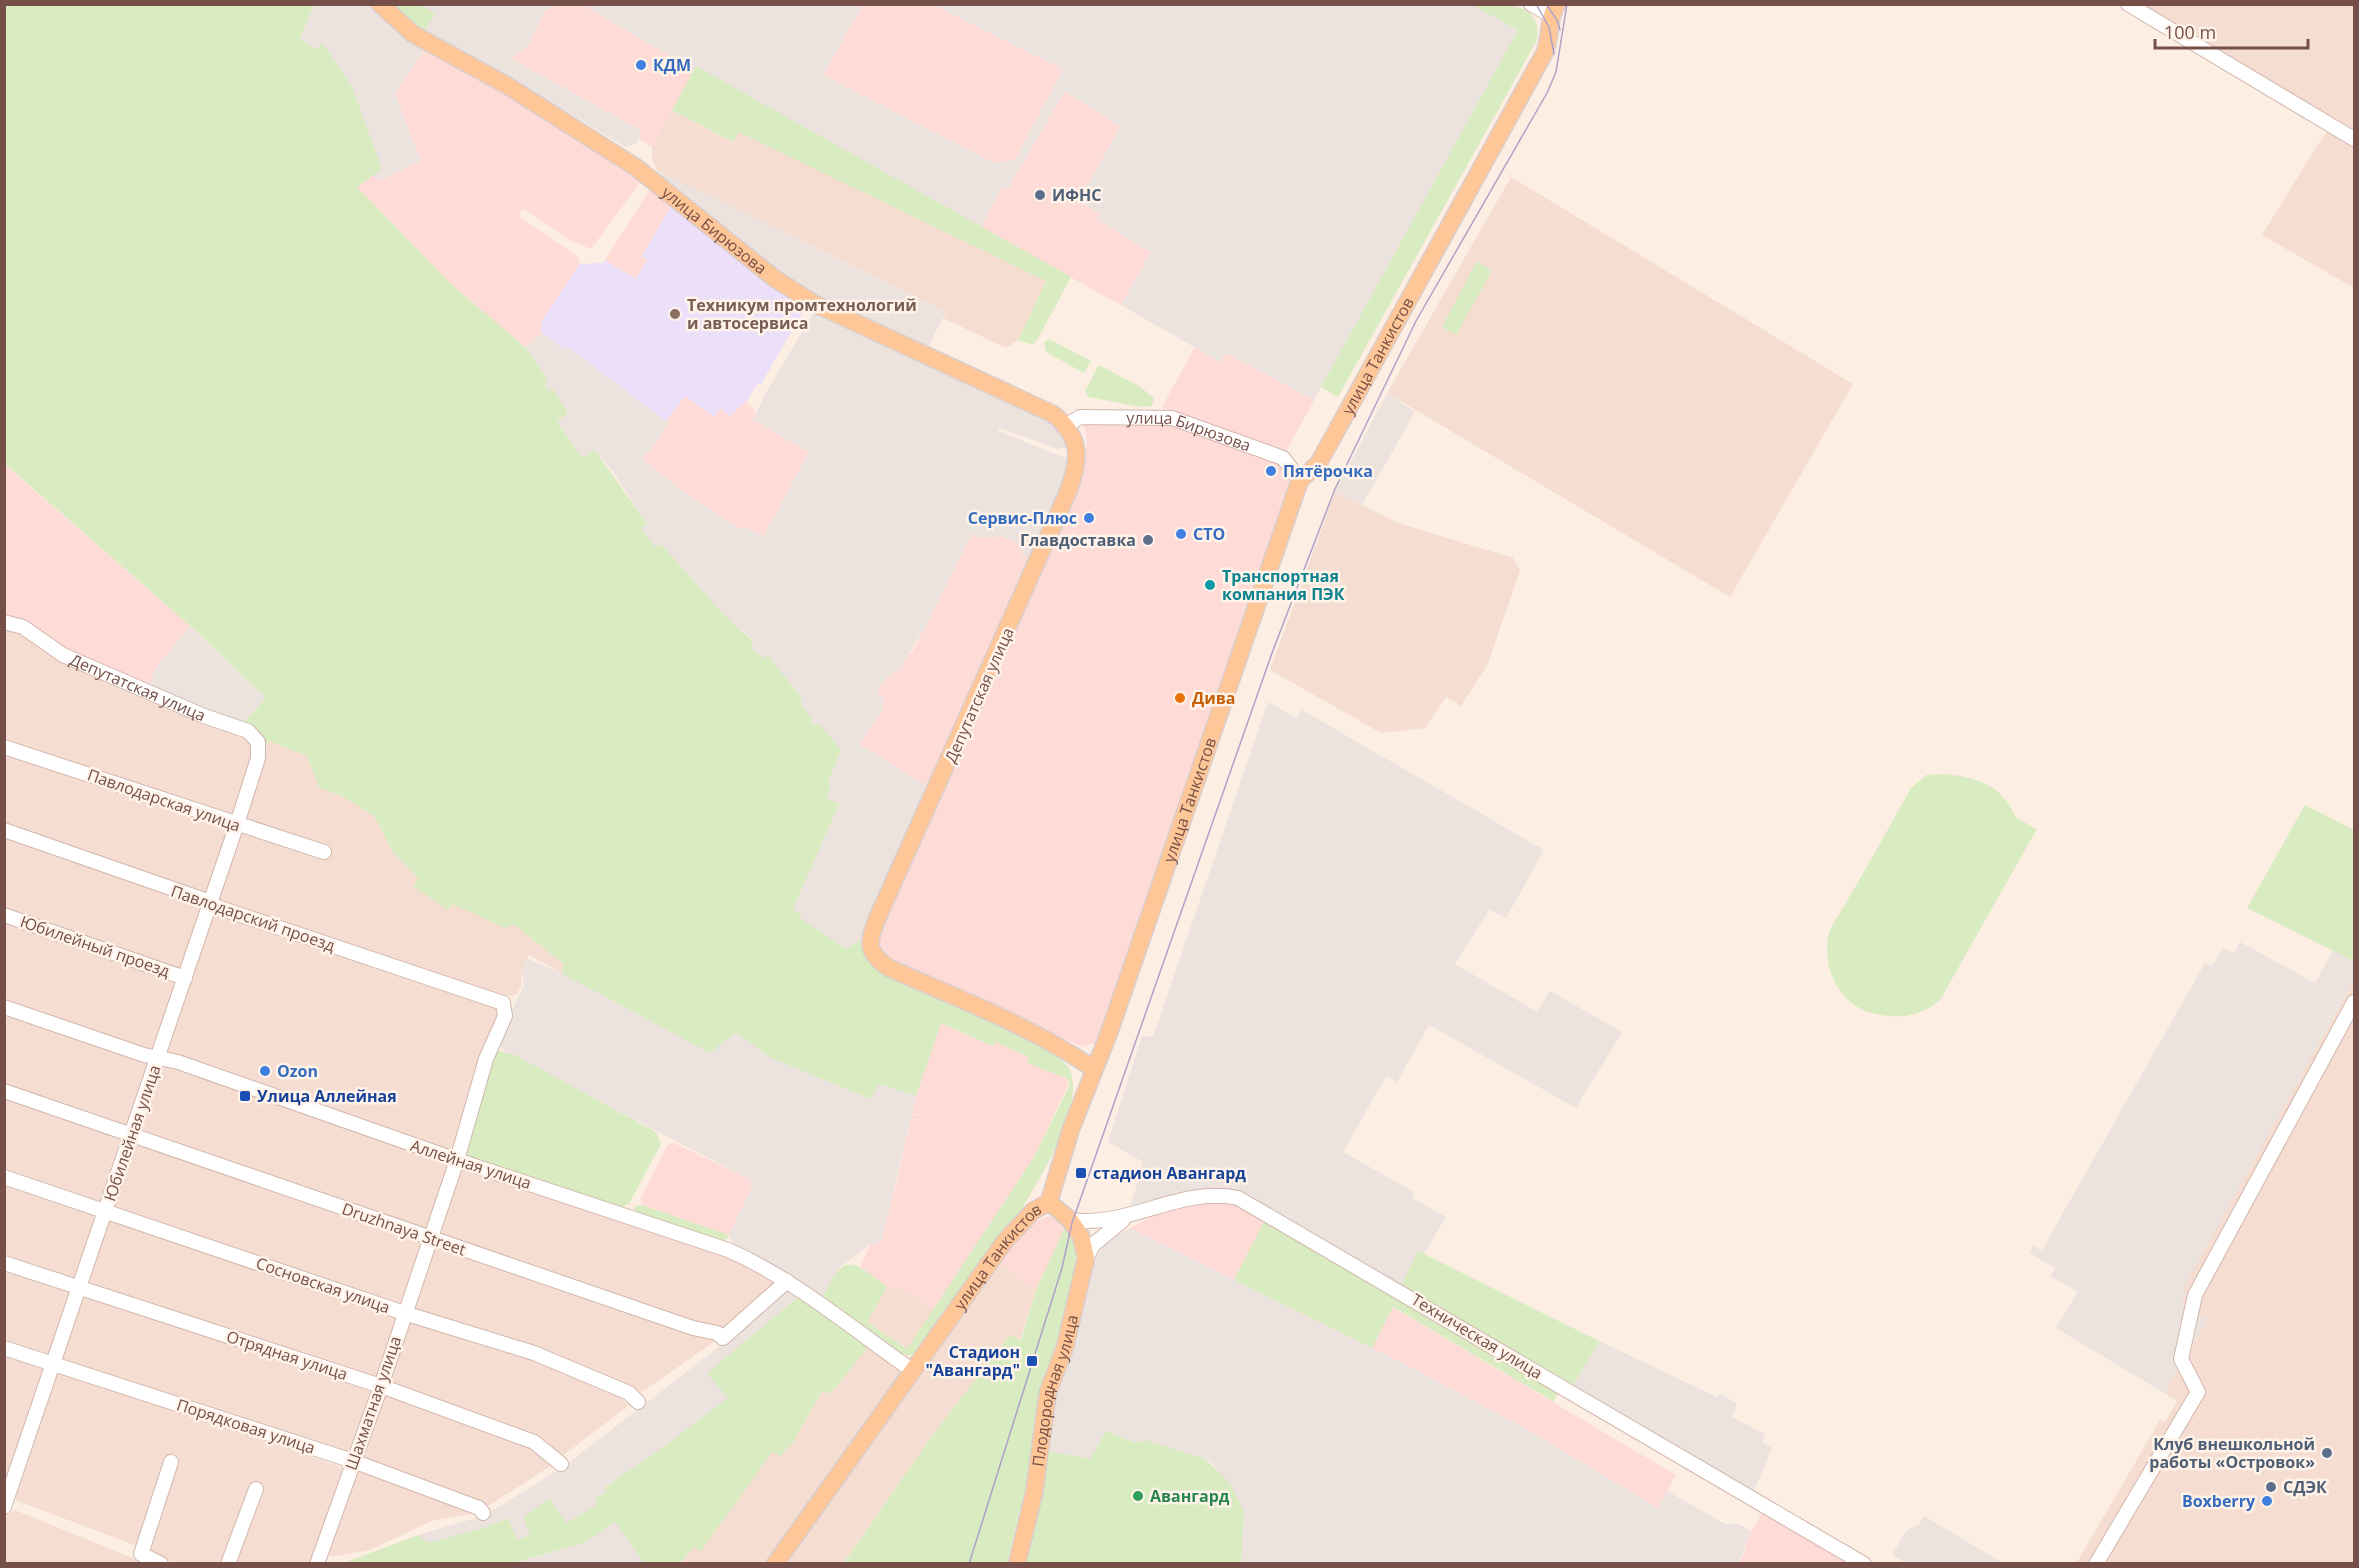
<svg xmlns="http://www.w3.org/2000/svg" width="2359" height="1568" font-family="'Open Sans',sans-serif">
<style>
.residential{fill:#f5ded1}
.commercial{fill:#fedbd6}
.industrial{fill:#ece2de}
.education{fill:#ebdff9}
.green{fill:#d9ebc0}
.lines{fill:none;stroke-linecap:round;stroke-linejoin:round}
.minor-casing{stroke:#d1b6ac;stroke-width:16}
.major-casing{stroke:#d9cecc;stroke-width:19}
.minor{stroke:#fff;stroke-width:14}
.major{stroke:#ffc798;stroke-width:16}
.tram{stroke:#afa1c7;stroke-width:1.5}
.shop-dot{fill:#3f7fe0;stroke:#fff3ea;stroke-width:2}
.service-dot{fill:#5c6f8a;stroke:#fff3ea;stroke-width:2}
.education-dot{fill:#8d6e63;stroke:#fff3ea;stroke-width:2}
.culture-dot{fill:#0f9aa8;stroke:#fff3ea;stroke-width:2}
.food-dot{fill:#e8710a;stroke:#fff3ea;stroke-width:2}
.transit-dot{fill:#1a4fb4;stroke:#fff3ea;stroke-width:2}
.leisure-dot{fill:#2e9e5b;stroke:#fff3ea;stroke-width:2}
.labels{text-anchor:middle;stroke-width:5;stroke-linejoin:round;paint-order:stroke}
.shop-label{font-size:16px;font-weight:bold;fill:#366cbe;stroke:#fff3ea;text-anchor:start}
.service-label{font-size:16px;font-weight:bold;fill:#4e5e75;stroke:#fff3ea;text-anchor:start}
.street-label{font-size:16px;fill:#765048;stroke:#fff3ea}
.education-label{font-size:16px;font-weight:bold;fill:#785e54;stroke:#fff3ea;text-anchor:start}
.culture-label{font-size:16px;font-weight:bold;fill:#0d838f;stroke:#fff3ea;text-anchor:start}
.food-label{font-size:16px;font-weight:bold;fill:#c56008;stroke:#fff3ea;text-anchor:start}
.transit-label{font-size:16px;font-weight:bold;fill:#164399;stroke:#fff3ea;text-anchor:start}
.leisure-label{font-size:16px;font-weight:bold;fill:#27864d;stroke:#fff3ea;text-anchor:start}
</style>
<rect width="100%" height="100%" fill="#fdeee3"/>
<!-- residential -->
<path class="residential" d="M2142 5H2354V130L2332 117Z
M672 110 732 142 739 131 1046 281 1018 340 1006 348 943 318 945 311 657 170 652 159V147Z
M2329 130 2354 145V288L2262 235 2318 144Z
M1511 177 1853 384 1730 597 1387 393Z
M1335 492 1398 523 1513 558 1520 570 1488 664 1461 706 1446 697 1425 728 1381 733 1270 670Z
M5 626 246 734 255 743 237 817 229 819 5 740Z
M269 741 307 756 320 787 344 797 374 816 393 852 418 878 414 886 448 909 451 904 513 924 564 964 561 973 529 955 522 969 521 987 516 995 502 996 218 902 216 898 263 750Z
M5 750 231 827 207 895 5 824Z
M5 836 204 906 185 968 178 970 5 910Z
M214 912 501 1009 455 1149 449 1151 169 1055 165 1048Z
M5 919 177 979 181 984 154 1051 5 1000Z
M2354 980V1563L2076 1564 2160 1420 2165 1422 2177 1401 2164 1393 2208 1319 2181 1304V1290Z
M5 1011 151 1062 131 1126 124 1128 5 1087Z
M169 1066 445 1164 449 1171 425 1233 139 1131 160 1074 163 1068Z
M5 1097 120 1137 124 1142 103 1200 98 1204 5 1173Z
M137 1144 422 1240 402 1304 396 1306 114 1209 126 1164Z
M464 1168 724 1255 775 1280 772 1288 728 1330 698 1325 437 1234 459 1172Z
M5 1186 92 1214 96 1219 77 1278 71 1282 5 1260Z
M108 1219 399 1317 379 1376 375 1380 93 1285 90 1280Z
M436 1244 714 1338V1342L642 1392H637L415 1310 411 1304Z
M998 1262 1036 1290 1020 1340 1010 1335 932 1436 843 1563 782 1564Z
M5 1267 73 1289 54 1354 45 1357 5 1344Z
M887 1287 908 1291 934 1310 907 1349 867 1322Z
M89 1296 370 1391V1398L348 1453 64 1362 62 1357 84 1298Z
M412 1321 533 1358 620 1395 628 1406 564 1455 556 1453 389 1386 388 1380 408 1322Z
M869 1346 899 1368 902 1373 769 1563 680 1564 694 1547 701 1551 772 1451 780 1456 792 1444 823 1390 830 1394Z
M5 1352 47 1365 5 1485Z
M60 1372 342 1467 345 1474 317 1551 310 1562 175 1563 150 1551 15 1500 56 1375Z
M387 1395 533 1445 552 1465 490 1505H480L365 1462 362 1455 383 1398Z
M360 1471 470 1510V1514L432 1521 370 1550 331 1557 328 1549 353 1475Z
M15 1510 145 1563 5 1564V1517Z"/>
<!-- commercial -->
<path class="commercial" d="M863 4 934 5 1063 69 1015 160 994 163 823 75Z
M554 5H583L694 70 652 147 639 139 640 130 510 58 528 46 545 10Z
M426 47 493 83 642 180 591 249 571 241 524 209 518 216 577 256 580 264 542 333 525 347 451 284 356 187 373 175 378 181 421 161 395 94Z
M1064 91 1120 127 1079 201 1099 213 1096 219 1151 252 1121 305 981 228 1001 189 1009 187Z
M651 188 672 205 642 256 648 260 635 279 605 260Z
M1195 347 1220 362 1225 352 1314 400 1321 387 1286 452 1173 414 1162 407Z
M685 396 720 408 730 415 748 399 747 402 755 411 753 420 809 452 764 536 745 528 743 530 685 493 642 459 660 438 668 423 666 421Z
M1159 420 1274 458 1288 472 1290 487 1104 1032 1096 1043 1080 1046 889 958 879 947 878 941 1082 477 1087 442 1084 425 1088 422Z
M4 464 190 626 169 651 147 689 62 653 5 618Z
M972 534 982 538 1001 536 1021 544 1034 561 932 789 859 744 881 712 876 693 888 676 899 670 913 650Z
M940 1023 993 1046 995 1041 1030 1058 1028 1063 1066 1078 1068 1085 1034 1157 934 1310 908 1291 887 1287 860 1267 895 1189 912 1114 944 1124 912 1113 923 1069Z
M672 1142 750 1180 752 1188 729 1235 642 1205 641 1197 667 1146Z
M1235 1202 1266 1218 1234 1280 1130 1228 1155 1215 1190 1203Z
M1048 1216 1066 1225 1036 1290 998 1262 1030 1224Z
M1392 1307 1676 1475 1658 1508 1524 1428 1372 1348Z
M1764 1510 1856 1564H1739L1747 1546 1744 1544Z"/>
<!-- industrial -->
<path class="industrial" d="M1472 4 1518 30 1314 400 1226 353 1220 362 1121 305 1151 252 1096 219 1099 213 1079 201 1120 127 1065 91 1009 187 1001 189 981 228 697 67 694 70 583 5H863L823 75 994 163 1015 160 1063 69 934 5Z
M314 5H373L393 28 426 47 395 94 421 161 378 181 373 175 382 168 321 43 316 50 300 39Z
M419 5H554L548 11 545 10 528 46 510 58 640 130 641 135 636 144 625 147 508 76 425 31 433 16Z
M657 170 946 312 927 349 857 318 804 289 666 183Z
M814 312 1050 420 1062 430 1068 447 1058 449 1000 428 998 431 1070 460 1034 561 1023 556 1021 544 1001 536 982 538 972 534 923 633H921L899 671 896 670 891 677 888 676 876 692 885 699 881 712 859 744 932 789 864 941H859L846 949 799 917 793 909 839 804 825 799 828 782 841 750 819 724 815 726 811 721 813 719 799 703 803 699 767 656 764 659 756 654 750 646 754 641 724 615 661 544 656 549 641 528 647 524 613 472 595 450 582 458 557 420 568 412 553 390 549 393 544 383 548 380 525 347 542 333 564 349 567 345 666 421 668 423 660 438 642 459 685 493 742 530 744 527 764 536 809 452 753 420 765 394Z
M1387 393 1415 412 1362 505 1335 492Z
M190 626 266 698 241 725 147 689 156 668Z
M1268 702 1296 718 1302 710 1544 850 1506 918 1489 910 1455 964 1537 1012 1550 991 1622 1032 1576 1108 1429 1025 1397 1082 1386 1076 1343 1152 1414 1192 1412 1198 1446 1217 1424 1254 1418 1251 1401 1286 1257 1202 1225 1190 1190 1191 1130 1209 1143 1162 1108 1142 1142 1036 1153 1037Z
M2240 942 2315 983 2333 950 2354 961V980L2182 1290 2186 1293 2181 1304 2208 1319 2164 1393 2056 1328 2078 1292 2050 1276 2055 1268 2030 1253 2033 1246 2042 1250 2205 963 2212 966 2223 948 2234 953Z
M526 958 561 973 710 1053 736 1032 771 1058 871 1099 879 1084 916 1096 882 1240 875 1245 870 1244 839 1268 823 1297 734 1247 729 1235 752 1188 750 1180 504 1051 498 1041 524 984 522 969Z
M1130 1228 1418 1371 1523 1427 1657 1508 1667 1491 1725 1524H1739L1751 1531 1739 1563H1241L1244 1511 1212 1463 1205 1459 1145 1440 1136 1443 1106 1431 1090 1459 1048 1451 1053 1397 1090 1270 1105 1242Z
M789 1291 798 1297 708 1373 728 1398 659 1451 604 1488 607 1492 597 1506 566 1524 550 1499 530 1535 517 1540 507 1518 487 1527 428 1544 418 1535 486 1515 563 1467 715 1350 783 1292Z
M1599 1341 1717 1397 1720 1393 1737 1404 1732 1417 1765 1434 1762 1442 1772 1448 1754 1491 1573 1386Z
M1924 1516 2003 1563H1906L1892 1555 1906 1531 1919 1524Z
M615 1522 644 1563 513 1564 584 1543Z"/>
<!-- education -->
<path class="education" d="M672 205 802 301 805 309 761 384 758 383 748 399 730 416 720 408 714 417 685 396 666 421 567 346 564 349 541 332 542 320 580 264 603 263 605 260 636 279 647 260 642 256Z"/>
<!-- green -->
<path class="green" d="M5 5H314L300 39 316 50 322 42 352 87 382 169 357 187 451 284 525 347 548 380 544 384 549 392 553 389 568 413 557 421 582 458 595 450 647 524 641 528 656 548 661 544 724 615 754 642 750 646 764 659 767 655 803 699 799 703 813 719 811 721 815 726 819 723 841 750 828 782 831 785 826 798 839 804 793 909 801 914 799 917 846 949 859 941H864L865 957 878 971C917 992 1048 1037 1068 1067 1102 1120 954 1306 921 1352L908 1356 901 1353 823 1297C844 1251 852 1260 887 1287L867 1322 907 1349 1034 1157 1070 1084 1066 1078 1027 1063 1029 1057 996 1042 993 1046 941 1023 916 1096 879 1084 871 1099 771 1058 736 1032 710 1053 561 973 564 964 513 924 506 928 452 904 448 910 413 886 418 878 393 852 374 816 344 797 319 787 307 756 269 741 263 750 241 725 266 698 195 630 5 464Z
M388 5H419L435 13 425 31Z
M1472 5C1501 4 1543 0 1537 40L1338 397 1321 387 1518 30Z
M696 66 1071 277 1037 340 1033 345 1018 340 1046 281 739 132 733 142 672 110Z
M1477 261 1492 271 1456 335 1442 327Z
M1049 339 1091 361 1084 373 1046 352 1044 343Z
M1099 365 1139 386 1154 398 1152 406 1141 407 1088 397 1085 391Z
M1944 774C1976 777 2003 785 2016 818L2037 829 1940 1000C1919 1017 1898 1020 1872 1013 1839 1004 1823 969 1828 937 1830 925 1842 911 1847 901 1869 863 1890 826 1911 788L1926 775Z
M2305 805 2354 830V961L2247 908Z
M499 1051 515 1055 656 1132 661 1144 629 1204 622 1207 466 1156 463 1152 495 1053Z
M642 1205 729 1235 724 1242 638 1214 634 1209 635 1206Z
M1266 1218 1555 1387 1557 1394 1554 1402 1393 1307 1372 1348 1234 1280Z
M1066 1225 1075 1241 1076 1267 1072 1295 1049 1365 1028 1490 1019 1513 1007 1563 843 1564 932 1436 1010 1335 1021 1340 1036 1290Z
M1418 1251 1599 1341 1573 1386 1401 1286Z
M798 1297 869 1346 830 1394 823 1390 792 1444 780 1456 772 1452 701 1551 694 1547 680 1563H644L615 1522 584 1543 513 1563 341 1564 418 1535 429 1543 487 1527 508 1518 517 1540 530 1535 523 1517 550 1499 566 1523 596 1506V1498L606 1492 604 1488 658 1451 728 1398 707 1373Z
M1106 1431 1136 1443 1145 1440 1205 1459 1229 1482 1244 1511 1241 1563 1025 1564 1048 1451 1090 1459Z"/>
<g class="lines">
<defs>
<g id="minor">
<path d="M1531 4 1551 15"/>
<path d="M2128 4 2354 139"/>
<path id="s1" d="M1067 425 1080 417 1172 418 1283 458 1300 480"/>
<path id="s2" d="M4 622 23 627 63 655 204 716 248 731 258 742V758L237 824 4 1507"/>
<path d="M4 747 324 852"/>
<path d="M4 830 202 899 217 907 503 1003 505 1016 486 1059 457 1160 381 1386 317 1564"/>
<path d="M4 915 185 978"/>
<path d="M4 1007 144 1055 178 1062 457 1160 728 1250C793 1278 854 1330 913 1371"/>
<path d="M4 1091 693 1328 717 1333 723 1338 787 1281"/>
<path d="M4 1177 404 1313 534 1353 629 1393 638 1402"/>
<path d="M1070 1220C1131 1228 1178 1186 1238 1198L1864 1564"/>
<path d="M1086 1258 1094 1244 1123 1220"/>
<path d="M4 1263 381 1386 534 1442 561 1464"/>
<path d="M4 1348 353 1461 479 1508 483 1513"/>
<path d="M161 1564 141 1554 171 1462"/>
<path d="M228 1564 256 1489"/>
<path d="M2096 1564 2198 1392 2181 1359 2195 1295 2354 1002"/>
</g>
<g id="major">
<path id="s3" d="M380 4 413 34 508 86 637 168 774 278 813 303 1053 414C1082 437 1080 460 1068 492L877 919C867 943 867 953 889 968 959 999 1031 1026 1094 1069"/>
<path id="s4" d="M775 1564 1005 1241 1033 1211 1049 1202 1071 1129 1109 1033 1300 480 1318 464 1333 437 1545 52C1551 36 1548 17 1557 4"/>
<path id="s5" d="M1017 1564 1034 1493 1048 1392 1065 1347 1086 1258 1081 1236 1070 1220 1049 1202"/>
</g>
</defs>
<!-- minor casing -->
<use href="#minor" class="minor-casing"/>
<!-- major casing -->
<use href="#major" class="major-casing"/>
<!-- minor -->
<use href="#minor" class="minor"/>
<!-- major -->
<use href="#major" class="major"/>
<!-- tram -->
<path class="tram" d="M1536 4 1549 27 1554 54
M1546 4 1557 20 1560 30
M969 1564 1062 1268 1072 1223 1272 653 1335 489 1416 321 1547 93 1556 72 1567 4"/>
</g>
<!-- markers -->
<g class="shop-dot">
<circle cx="641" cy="65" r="6"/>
<circle cx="1271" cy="471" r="6"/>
<circle cx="1089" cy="518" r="6"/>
<circle cx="1181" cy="534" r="6"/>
<circle cx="265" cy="1071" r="6"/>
<circle cx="2267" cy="1501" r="6"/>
</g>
<g class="service-dot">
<circle cx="1040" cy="195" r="6"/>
<circle cx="1148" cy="540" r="6"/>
<circle cx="2327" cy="1453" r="6"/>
<circle cx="2271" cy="1487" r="6"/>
</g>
<circle class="education-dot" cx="675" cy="314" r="6"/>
<circle class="culture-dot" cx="1210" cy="585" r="6"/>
<circle class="food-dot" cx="1180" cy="698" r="6"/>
<g class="transit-dot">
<rect x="239" y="1090" width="12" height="12" rx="3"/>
<rect x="1075" y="1167" width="12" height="12" rx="3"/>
<rect x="1026" y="1355" width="12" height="12" rx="3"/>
</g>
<circle class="leisure-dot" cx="1138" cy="1496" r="6"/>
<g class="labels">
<!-- shop labels -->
<g class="shop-label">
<text x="653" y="71">КДМ</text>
<text x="1283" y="477">Пятёрочка</text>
<text x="1077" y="524" text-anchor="end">Сервис-Плюс</text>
<text x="1193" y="540">СТО</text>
<text x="277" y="1077">Ozon</text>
<text x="2255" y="1507" text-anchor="end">Boxberry</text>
</g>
<!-- service labels -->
<g class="service-label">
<text x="1052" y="201">ИФНС</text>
<text x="1136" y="546" text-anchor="end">Главдоставка</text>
<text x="2315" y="1450" text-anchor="end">Клуб внешкольной<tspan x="2315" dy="18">работы «Островок»</tspan></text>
<text x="2283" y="1493">СДЭК</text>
</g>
<!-- street labels -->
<g class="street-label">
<text dy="6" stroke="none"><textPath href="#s3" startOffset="405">улица Бирюзова</textPath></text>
<text dy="6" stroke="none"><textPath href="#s4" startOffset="1368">улица Танкистов</textPath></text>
<text dy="6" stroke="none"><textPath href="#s1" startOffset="126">улица Бирюзова</textPath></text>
<text dy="6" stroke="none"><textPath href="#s2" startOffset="150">Депутатская улица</textPath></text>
<text transform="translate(979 695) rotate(-66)" y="6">Депутатская улица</text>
<text dy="6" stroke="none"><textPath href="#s4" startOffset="882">улица Танкистов</textPath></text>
<text transform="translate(164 800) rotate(19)" y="6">Павлодарская улица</text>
<text transform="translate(253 918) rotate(19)" y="6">Павлодарский проезд</text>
<text transform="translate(95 946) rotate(19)" y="6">Юбилейный проезд</text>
<text transform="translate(132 1133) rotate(-71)" y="6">Юбилейная улица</text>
<text transform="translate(471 1164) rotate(18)" y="6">Аллейная улица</text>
<text transform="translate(404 1229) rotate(19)" y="6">Druzhnaya Street</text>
<text dy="6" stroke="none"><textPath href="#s4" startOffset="380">улица Танкистов</textPath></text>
<text transform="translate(323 1285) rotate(19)" y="6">Сосновская улица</text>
<text transform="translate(1477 1336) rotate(31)" y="6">Техническая улица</text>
<text transform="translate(287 1355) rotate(18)" y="6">Отрядная улица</text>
<text dy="6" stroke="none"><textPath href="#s5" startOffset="178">Плодородная улица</textPath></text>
<text transform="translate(373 1403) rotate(-71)" y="6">Шахматная улица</text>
<text transform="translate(246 1426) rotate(18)" y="6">Порядковая улица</text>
</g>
<!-- education labels -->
<g class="education-label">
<text x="687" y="311">Техникум промтехнологий<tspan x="687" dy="18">и автосервиса</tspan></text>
</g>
<!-- culture labels -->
<g class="culture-label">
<text x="1222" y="582">Транспортная<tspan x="1222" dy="18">компания ПЭК</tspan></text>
</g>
<!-- food labels -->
<g class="food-label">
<text x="1192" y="704">Дива</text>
</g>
<!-- transit labels -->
<g class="transit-label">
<text x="257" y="1102">Улица Аллейная</text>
<text x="1093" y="1179">стадион Авангард</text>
<text x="1020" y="1358" text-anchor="end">Стадион<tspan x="1020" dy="18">"Авангард"</tspan></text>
</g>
<!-- leisure labels -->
<g class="leisure-label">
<text x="1150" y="1502">Авангард</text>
</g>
</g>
<!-- border -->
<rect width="2359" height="1568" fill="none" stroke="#765048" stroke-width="12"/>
<!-- scale -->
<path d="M2155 39v9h153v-9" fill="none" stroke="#765048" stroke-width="3"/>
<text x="2164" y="39" font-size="18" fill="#765048" stroke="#fff3ea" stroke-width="4.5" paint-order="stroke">100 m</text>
</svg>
